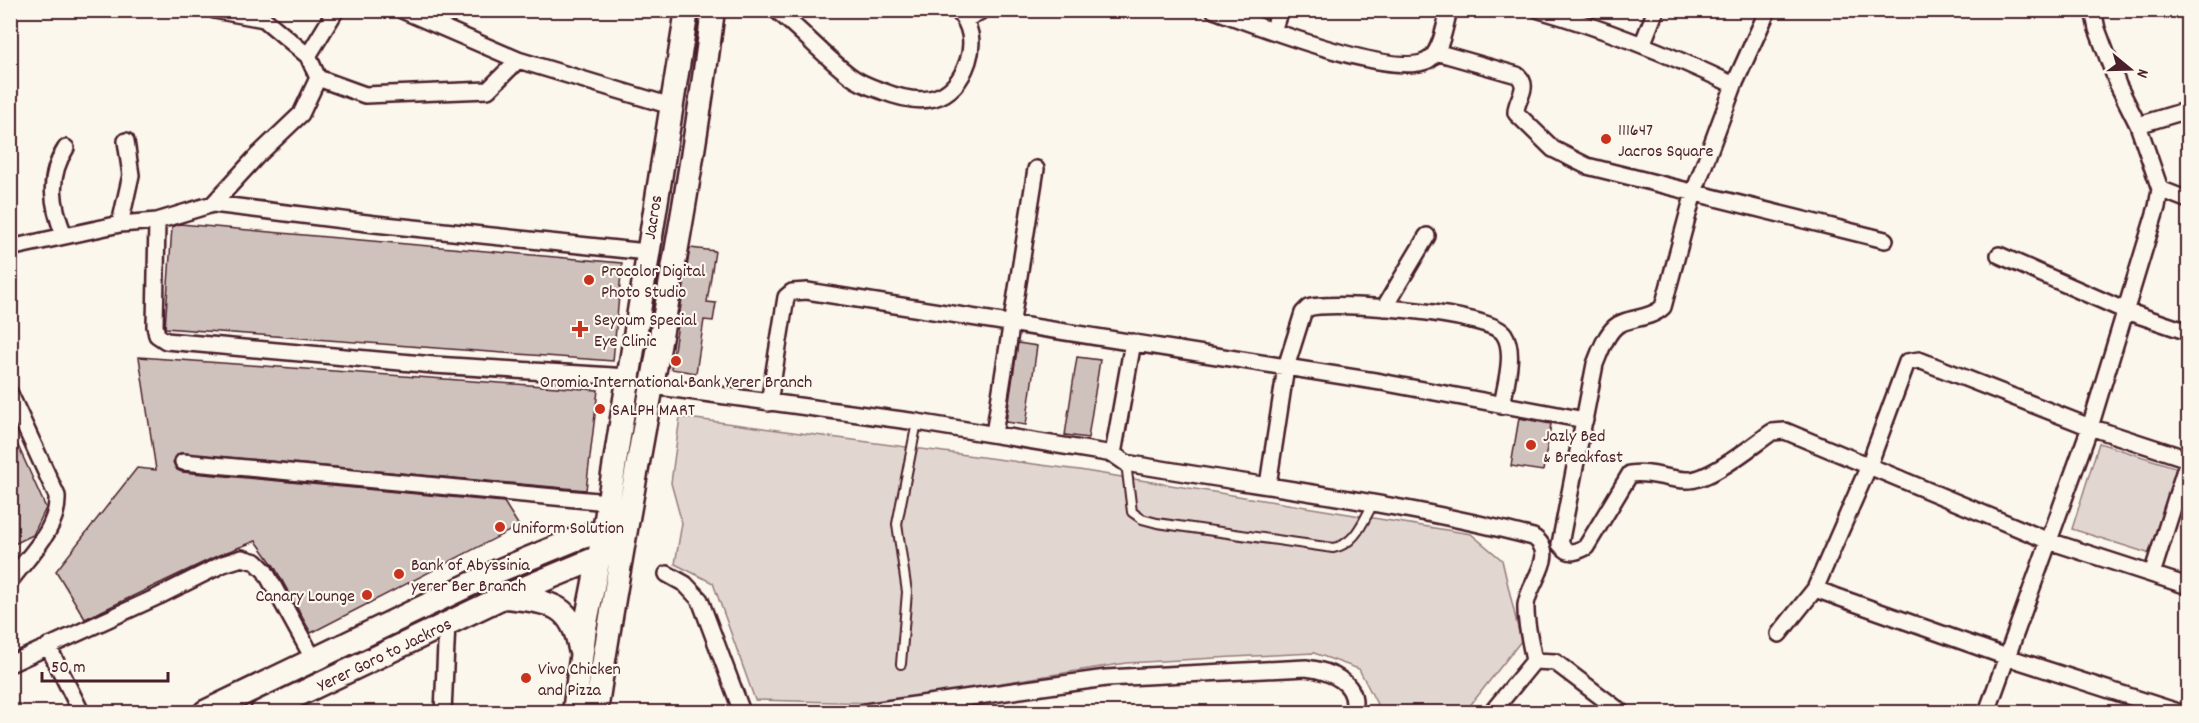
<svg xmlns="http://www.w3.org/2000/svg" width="2199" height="723" font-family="Dekko,sans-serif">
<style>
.green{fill:#e2d7d0;stroke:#967b7e;stroke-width:1.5}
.building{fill:#cfc2bc;stroke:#4a1f2b;stroke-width:1.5}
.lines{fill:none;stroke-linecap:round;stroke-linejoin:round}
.service-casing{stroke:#4a1f2b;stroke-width:12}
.minor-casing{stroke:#4a1f2b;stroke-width:20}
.primary-casing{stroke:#4a1f2b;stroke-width:27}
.service{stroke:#fbf7ec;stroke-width:8}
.minor{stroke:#fbf7ec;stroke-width:15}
.primary{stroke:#fbf7ec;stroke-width:22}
.poi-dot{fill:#c8321e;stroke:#fbf7ec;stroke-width:2}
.labels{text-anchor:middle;stroke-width:4.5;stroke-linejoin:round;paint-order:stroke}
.poi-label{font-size:18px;fill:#4a1f2b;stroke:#fbf7ec;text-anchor:start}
.street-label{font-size:18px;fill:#4a1f2b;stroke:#fbf7ec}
</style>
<rect width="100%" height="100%" fill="#fbf7ec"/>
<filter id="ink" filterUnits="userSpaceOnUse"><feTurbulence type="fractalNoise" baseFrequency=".0167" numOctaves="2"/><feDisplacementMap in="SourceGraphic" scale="12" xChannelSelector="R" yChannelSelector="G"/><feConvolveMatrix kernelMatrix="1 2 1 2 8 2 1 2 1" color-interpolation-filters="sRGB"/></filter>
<g filter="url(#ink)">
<!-- green -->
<path class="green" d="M680 417 1079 470 1471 534 1502 560 1521 641 1465 712H1378L1380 710 1359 669 1314 653 1233 657 1126 663 876 703 755 700 713 583 675 564 682 523 671 483Z
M2099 443 2184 470 2157 556 2072 529Z"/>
<!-- building -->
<path class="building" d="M180 224 622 263 613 361 165 328 172 227Z
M690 248 715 251 707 302 716 303 713 321 704 320 696 373 671 369Z
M1018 343 1037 346 1026 425 1006 422Z
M139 357 598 390 586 490 180 453 173 462 177 470 182 472 504 502 519 526 311 633 274 566 256 541 219 555 85 619 56 571 137 468 156 470Z
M1077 357 1100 360 1088 438 1065 435Z
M1519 418 1551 424 1543 471 1511 466Z
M10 428 46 508 33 535 10 546Z"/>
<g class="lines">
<defs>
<path id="service" d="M1126 463 1132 512 1142 519 1157 523 1333 548C1356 544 1363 521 1374 502
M901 664 907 592 897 524 917 422"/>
<path id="minor" d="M214 10 264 19 308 56 318 78 365 95 488 90 518 60
M402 10 518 60 671 106
M776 10C802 31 823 55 849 75 859 83 870 87 882 91 920 106 953 105 968 61 974 43 971 24 957 10
M1214 10C1250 23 1404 83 1431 58 1442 48 1445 24 1449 10
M1539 10C1606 29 1671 55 1734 85
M1768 10 1734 85 1694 192 1663 307C1650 320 1626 317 1615 327 1605 336 1600 352 1595 364L1560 544C1569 555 1574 553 1586 547L1630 474C1650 471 1666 479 1686 480 1709 482 1753 445 1772 432L1785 431 2049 541 2188 586
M966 19 983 10
M1273 31 1280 10
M1642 45 1656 10
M1436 52 1517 75C1532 87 1515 99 1516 113L1553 149 1587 166 1885 240
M308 56 336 10
M2138 125 2188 110
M2160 189 2188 200
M213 204 257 156 301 114 318 78
M157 221 155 326 157 335 166 341 434 365 629 377
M120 224 131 175 126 141
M64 235C52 205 47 177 66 148
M10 248 120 224 157 221 213 204 375 224 647 252
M1999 255 2126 311 2188 332
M1384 308 1427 236
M652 386 917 422 1113 454 1126 463C1262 487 1399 502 1533 537 1560 554 1528 583 1526 605 1525 623 1531 643 1534 661
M10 394 57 496C59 529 28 556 10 581
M769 403 786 297 792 292 807 291 1381 382 1585 420
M994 434 1036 169
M1113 454 1133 342
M183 462 608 502
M1268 485 1286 367 1303 313 1308 308C1333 300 1491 313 1504 334 1516 352 1505 386 1502 406
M667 574 685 584 700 600 742 712
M2152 574 2188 460
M1815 589 2007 657 2178 712
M1779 634 1815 589 1868 468 1907 362 1919 360 2090 427 2188 459
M48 646 81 712
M10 664 159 596 223 564 242 558 256 562 265 571 314 660
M443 712 447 623
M865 712 1106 678 1306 668C1330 671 1360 682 1353 712
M1492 712 1534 661 1555 662 1621 712
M1987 712 2090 427 2157 207 2160 189 2138 125 2118 85 2097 29 2093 10"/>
<path id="primary" d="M506 597C547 602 572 602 580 649
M205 712 498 571 576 539 616 527
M262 712 505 596 609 553
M574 712 585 628 604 531 687 10
M596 712C630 478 684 246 713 10"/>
</defs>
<!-- service casing -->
<use href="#service" class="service-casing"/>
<!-- minor casing -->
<use href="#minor" class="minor-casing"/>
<!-- primary casing -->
<use href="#primary" class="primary-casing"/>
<!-- service -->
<use href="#service" class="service"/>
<!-- minor -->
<use href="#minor" class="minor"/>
<!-- primary -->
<use href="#primary" class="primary"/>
</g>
</g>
<!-- markers -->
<g class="poi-dot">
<circle cx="1606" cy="139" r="6"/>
<circle cx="589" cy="280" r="6"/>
<path d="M577 320h6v6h6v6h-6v6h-6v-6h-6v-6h6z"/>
<circle cx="676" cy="361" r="6"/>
<circle cx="600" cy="409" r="6"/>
<circle cx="1531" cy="445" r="6"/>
<circle cx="500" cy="527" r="6"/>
<circle cx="399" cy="574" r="6"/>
<circle cx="367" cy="595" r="6"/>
<circle cx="526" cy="678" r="6"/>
</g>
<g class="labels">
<!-- poi labels -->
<g class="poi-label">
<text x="1618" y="135">111647<tspan x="1618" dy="21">Jacros Square</tspan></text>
<text x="601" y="276">Procolor Digital<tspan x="601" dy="21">Photo Studio</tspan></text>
<text x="594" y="325">Seyoum Special<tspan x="594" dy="21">Eye Clinic</tspan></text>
<text x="676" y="387" text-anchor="middle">Oromia International Bank Yerer Branch</text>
<text x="612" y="415">SALPH MART</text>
<text x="1543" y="441">Jazly Bed<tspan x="1543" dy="21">&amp; Breakfast</tspan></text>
<text x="512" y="533">Uniform Solution</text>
<text x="411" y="570">Bank of Abyssinia<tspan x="411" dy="21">yerer Ber Branch</tspan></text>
<text x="355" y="601" text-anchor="end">Canary Lounge</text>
<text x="538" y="674">Vivo Chicken<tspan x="538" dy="21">and Pizza</tspan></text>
</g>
<!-- street labels -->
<g class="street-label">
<text transform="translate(652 217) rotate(-81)" y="6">Jacros</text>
<text transform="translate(384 654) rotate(-26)" y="6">Yerer Goro to Jackros</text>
</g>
</g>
<!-- margin -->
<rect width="2199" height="723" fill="none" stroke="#fbf7ec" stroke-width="36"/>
<rect x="18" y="18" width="2163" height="687" fill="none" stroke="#4a1f2b" stroke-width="2" filter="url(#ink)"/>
<!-- north arrow -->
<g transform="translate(2130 69) rotate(109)" stroke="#fbf7ec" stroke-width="4.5" paint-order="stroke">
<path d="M0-4.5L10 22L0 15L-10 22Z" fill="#4a1f2b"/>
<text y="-9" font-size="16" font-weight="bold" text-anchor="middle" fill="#4a1f2b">N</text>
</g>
<!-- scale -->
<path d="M42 672v9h126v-9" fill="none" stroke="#4a1f2b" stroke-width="3"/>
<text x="51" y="672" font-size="18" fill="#4a1f2b" stroke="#fbf7ec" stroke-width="4.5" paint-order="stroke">50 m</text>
</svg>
